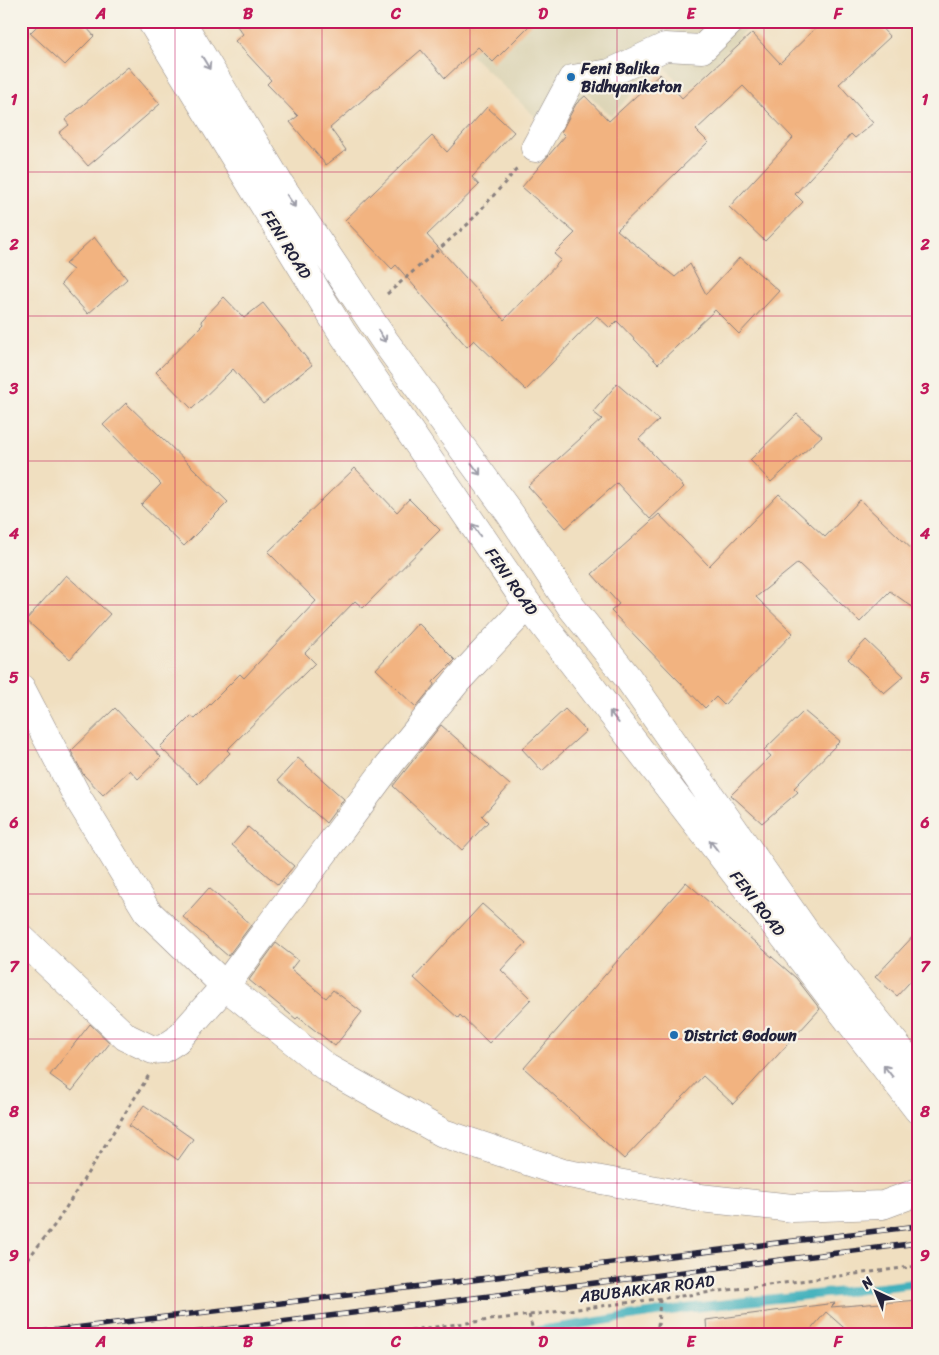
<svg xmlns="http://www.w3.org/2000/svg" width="939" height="1355" font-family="Sriracha,sans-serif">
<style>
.built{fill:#dcd4b5}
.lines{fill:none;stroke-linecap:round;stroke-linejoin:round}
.stream{stroke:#41b0bc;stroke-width:9}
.building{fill:#f2b380}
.minor-casing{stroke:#89807e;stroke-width:29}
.major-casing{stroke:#89807e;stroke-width:29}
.path{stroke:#89807e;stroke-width:3;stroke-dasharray:4 4;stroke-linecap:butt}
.minor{stroke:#fff;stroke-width:28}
.major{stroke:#fff;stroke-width:28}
.rail-casing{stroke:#22223b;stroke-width:5.5}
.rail{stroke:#f7f3e8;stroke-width:4;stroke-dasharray:11;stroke-linecap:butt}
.oneway{stroke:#9c9ca7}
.grid{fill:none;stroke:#c2185b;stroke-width:1;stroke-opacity:0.55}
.poi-dot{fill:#1f6fb2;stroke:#f7f3e8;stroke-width:2}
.labels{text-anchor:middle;stroke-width:4.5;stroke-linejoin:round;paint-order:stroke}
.poi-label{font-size:16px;font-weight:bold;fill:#22223b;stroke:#f7f3e8;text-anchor:start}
.street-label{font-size:16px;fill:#22223b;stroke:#f7f3e8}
.neatline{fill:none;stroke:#c2185b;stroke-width:2}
.grid-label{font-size:16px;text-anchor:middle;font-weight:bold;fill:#c2185b}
</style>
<rect width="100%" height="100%" fill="#f7f3e8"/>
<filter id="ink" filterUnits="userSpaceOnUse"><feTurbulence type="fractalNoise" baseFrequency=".02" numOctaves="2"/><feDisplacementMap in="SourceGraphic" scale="10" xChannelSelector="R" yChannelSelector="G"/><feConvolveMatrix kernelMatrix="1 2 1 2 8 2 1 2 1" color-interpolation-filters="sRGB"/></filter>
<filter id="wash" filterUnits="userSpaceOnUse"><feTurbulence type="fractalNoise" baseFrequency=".0096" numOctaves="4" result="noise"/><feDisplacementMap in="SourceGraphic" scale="20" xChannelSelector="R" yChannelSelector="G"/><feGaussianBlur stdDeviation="1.12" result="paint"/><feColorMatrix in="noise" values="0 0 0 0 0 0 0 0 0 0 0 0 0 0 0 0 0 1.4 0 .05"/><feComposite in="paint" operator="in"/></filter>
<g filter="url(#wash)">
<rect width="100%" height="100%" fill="#f0dfc0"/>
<!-- built -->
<path class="built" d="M466 21H755L688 91 661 64 611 116 586 92 549 130 451 36Z"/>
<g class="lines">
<!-- stream -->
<path class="stream" d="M509 1334C567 1328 624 1316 682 1309 761 1299 839 1293 918 1283"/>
</g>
<g id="blocks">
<!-- building -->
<path class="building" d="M42 21H81L94 36 65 65 30 33Z
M233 21H534L493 62 478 47 445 78 421 50 330 128 346 150 326 165 290 122 298 116 267 84 271 80 235 41 243 34Z
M823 21H875L890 37 839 84 873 123 855 138 851 134 795 194 803 202 765 241 729 207 793 138 743 86 696 130 708 142 617 230 675 277 690 264 706 294 740 257 779 291 739 334 715 310 658 364 617 321 610 328 597 316 526 390 474 340 467 347 396 265 392 269 345 220 432 136 447 152 487 107 514 132 472 177 479 185 427 235 504 320 561 260 554 254 575 233 522 187 565 136 561 132 576 104 585 96 609 121 660 74 682 98 752 33 780 63Z
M128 67 160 104 88 166 59 133 69 125 65 120Z
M94 237 127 279 88 314 61 284 73 270 65 264Z
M224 297 244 318 263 303 312 365 263 404 233 369 192 409 156 372 203 324 201 321Z
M617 384 659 420 639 439 684 487 650 519 617 483 566 528 528 486 602 419 593 412Z
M126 403 228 502 184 546 141 505 161 484 103 425Z
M797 414 822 436 771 482 750 460Z
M355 468 397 512 409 499 440 530 363 608 355 601 305 653 315 663 227 750 230 753 198 784 160 747 191 716 195 719 240 674 244 678 316 601 268 552Z
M779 494 825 537 860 500 918 555V611L890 591 860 622 798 563 756 597 793 633 724 705 716 697 705 708 611 611 619 604 592 574 659 514 709 566Z
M66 575 110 614 70 659 26 620Z
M418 623 455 660 433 682 434 685 416 707 376 669Z
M866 640 904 676 884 693 848 659Z
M115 708 161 757 138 779 130 770 103 795 83 774 71 751Z
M565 709 586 731 542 771 522 749Z
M804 711 840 741 794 788 798 792 762 823 731 795 771 756 764 750Z
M441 725 510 785 482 816 488 822 462 850 393 786Z
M298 758 344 799 326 823 278 780Z
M248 827 294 866 278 885 232 845Z
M686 882 796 978 820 1009 733 1104 703 1076 624 1159 524 1068Z
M209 888 251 925 228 956 183 917Z
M482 904 526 943 501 970 531 999 489 1043 460 1015 458 1018 414 978Z
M918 931V973L897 996 875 977Z
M276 943 298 960 291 969 326 998 333 990 362 1012 335 1046 298 1017 296 1019 249 980Z
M90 1024 110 1043 72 1091 50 1075Z
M144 1105 193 1139 178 1160 129 1126Z
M918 1300V1334H851L826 1312 807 1334H707L706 1320 835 1303 831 1307Z"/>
</g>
</g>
<g filter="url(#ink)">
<use href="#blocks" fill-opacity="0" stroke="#89807e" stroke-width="1"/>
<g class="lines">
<defs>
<path id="minor" d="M535 148 572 79 610 73 665 47 702 49 731 21
M21 688 78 798 147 911 225 986 327 1068 443 1133 563 1173 700 1198 793 1208 883 1205 918 1192
M21 938 126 1037 153 1050 163 1049 177 1040 225 986 392 761 457 681 528 605"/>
<path id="major" d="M151 21 343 334 528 605 918 1110
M181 21 279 183 384 340 511 515 572 608 628 678 808 935 918 1072"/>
</defs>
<!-- minor casing -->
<use href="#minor" class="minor-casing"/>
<!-- major casing -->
<use href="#major" class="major-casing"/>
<!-- path -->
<path class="path" d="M387 294 468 224 517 169
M21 1274 27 1260 57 1222 149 1075
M660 1299 658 1326 664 1334
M529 1315 534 1334
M379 1334 918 1266"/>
<!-- minor -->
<use href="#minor" class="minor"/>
<!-- major -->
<use href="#major" class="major"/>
<defs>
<path id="rail" d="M25 1334 918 1226
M184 1334 918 1243"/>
</defs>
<!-- rail casing -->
<use href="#rail" class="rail-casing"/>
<!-- rail -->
<use href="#rail" class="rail"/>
</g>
<!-- one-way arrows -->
<defs><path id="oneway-shaft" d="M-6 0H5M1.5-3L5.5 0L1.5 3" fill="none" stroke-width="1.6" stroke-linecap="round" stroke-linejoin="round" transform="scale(1.25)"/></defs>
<g class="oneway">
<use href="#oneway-shaft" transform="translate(206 63) rotate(59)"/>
<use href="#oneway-shaft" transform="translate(291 201) rotate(56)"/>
<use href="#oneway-shaft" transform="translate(382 336) rotate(56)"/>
<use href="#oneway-shaft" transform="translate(476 469) rotate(53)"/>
<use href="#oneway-shaft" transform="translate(476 530) rotate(-124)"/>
<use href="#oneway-shaft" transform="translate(614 717) rotate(-128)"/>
<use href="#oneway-shaft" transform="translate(714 846) rotate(-128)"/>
<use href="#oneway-shaft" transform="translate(888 1071) rotate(-128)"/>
</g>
</g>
<!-- grid -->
<path class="grid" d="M175 21V1334M322 21V1334M470 21V1334M617 21V1334M764 21V1334M21 172H918M21 316H918M21 461H918M21 605H918M21 750H918M21 894H918M21 1039H918M21 1183H918"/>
<!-- markers -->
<g class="poi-dot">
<circle cx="571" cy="77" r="5"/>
<circle cx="674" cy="1035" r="5"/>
</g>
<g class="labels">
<!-- poi labels -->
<g class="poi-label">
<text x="581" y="74">Feni Balika<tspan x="581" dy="18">Bidhyaniketon</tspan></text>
<text x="684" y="1041">District Godown</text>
</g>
<!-- street labels -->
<g class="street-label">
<text transform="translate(287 244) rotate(58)" y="6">FENI ROAD</text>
<text transform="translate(512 581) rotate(55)" y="6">FENI ROAD</text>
<text transform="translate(758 903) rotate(52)" y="6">FENI ROAD</text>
<text transform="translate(647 1288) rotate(-7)" y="6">ABUBAKKAR ROAD</text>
</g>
</g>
<!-- margin -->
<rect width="939" height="1355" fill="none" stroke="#f7f3e8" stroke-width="55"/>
<!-- north arrow -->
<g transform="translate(876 1292) rotate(316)" stroke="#f7f3e8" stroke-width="4" paint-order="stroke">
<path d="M0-4L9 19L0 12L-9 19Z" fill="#22223b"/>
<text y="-8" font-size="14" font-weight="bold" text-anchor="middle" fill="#22223b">N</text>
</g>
<rect x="28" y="28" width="884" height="1300" class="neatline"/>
<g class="grid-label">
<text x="101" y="19">A</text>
<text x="248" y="19">B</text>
<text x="396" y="19">C</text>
<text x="543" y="19">D</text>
<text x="691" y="19">E</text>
<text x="838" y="19">F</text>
<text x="14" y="105">1</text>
<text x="925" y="105">1</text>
<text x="14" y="250">2</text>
<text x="925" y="250">2</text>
<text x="14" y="394">3</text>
<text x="925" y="394">3</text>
<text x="14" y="539">4</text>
<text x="925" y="539">4</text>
<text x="14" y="683">5</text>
<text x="925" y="683">5</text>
<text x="14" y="828">6</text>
<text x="925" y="828">6</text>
<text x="14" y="972">7</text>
<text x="925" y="972">7</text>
<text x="14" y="1117">8</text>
<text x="925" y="1117">8</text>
<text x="14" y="1261">9</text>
<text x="925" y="1261">9</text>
<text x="101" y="1347">A</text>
<text x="248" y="1347">B</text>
<text x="396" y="1347">C</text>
<text x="543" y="1347">D</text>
<text x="691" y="1347">E</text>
<text x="838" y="1347">F</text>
</g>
</svg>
